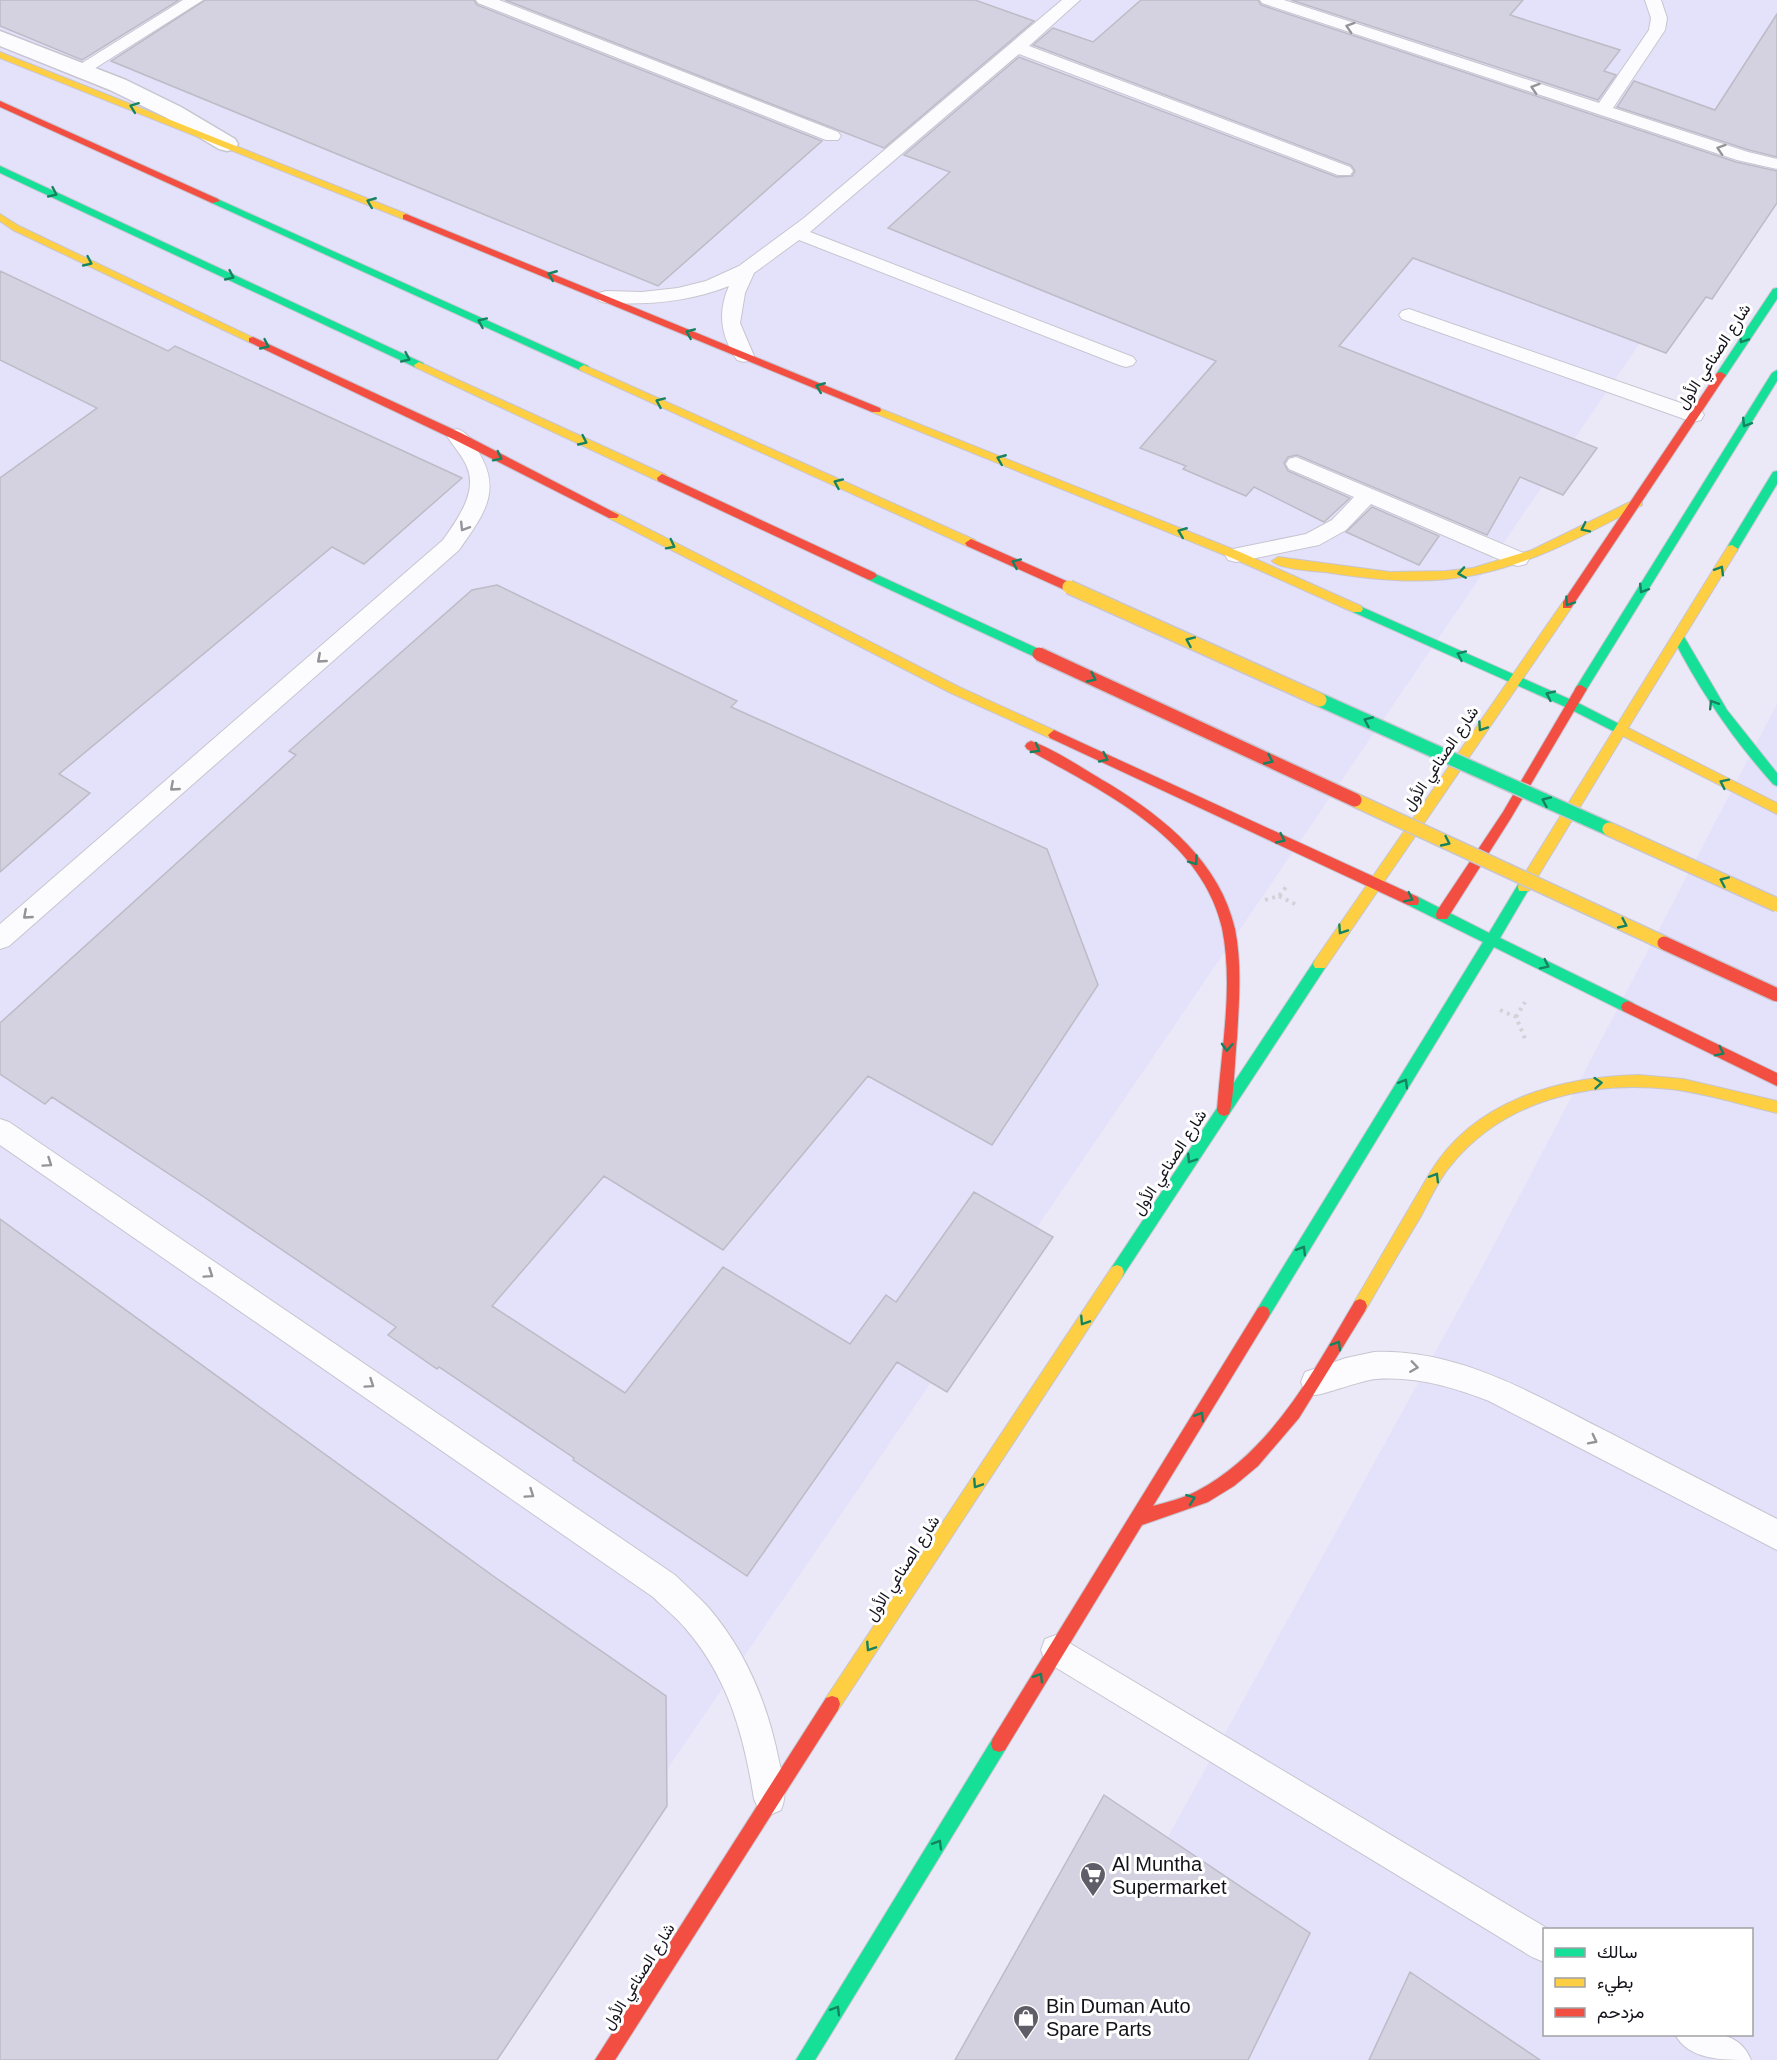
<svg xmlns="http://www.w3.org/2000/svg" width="1777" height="2060" font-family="Arial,Vazirmatn,sans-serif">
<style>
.built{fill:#e4e1fa;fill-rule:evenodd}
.building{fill:#d4d2e0;stroke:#bdbbc6;stroke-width:1.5}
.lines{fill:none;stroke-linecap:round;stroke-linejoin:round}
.lane-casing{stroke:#c7c5d0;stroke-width:2}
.street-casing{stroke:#c7c5d0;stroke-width:3}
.fast-casing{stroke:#c7c5d0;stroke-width:2}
.slow-casing{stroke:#c7c5d0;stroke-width:2}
.jam-casing{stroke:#c7c5d0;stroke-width:2}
.path{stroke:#d2d2d6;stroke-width:4;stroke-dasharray:3 4.5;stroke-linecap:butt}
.lane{fill:#fcfcfe;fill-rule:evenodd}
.street{fill:#fcfcfe;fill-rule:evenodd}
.fast{fill:#16e098;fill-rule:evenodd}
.slow{fill:#ffcf43;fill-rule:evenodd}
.jam{fill:#f24e42;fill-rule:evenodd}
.fast-bridge-casing{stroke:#c7c5d0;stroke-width:16;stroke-linecap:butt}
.slow-bridge-casing{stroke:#c7c5d0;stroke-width:16;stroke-linecap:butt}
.jam-bridge-casing{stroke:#c7c5d0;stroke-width:16;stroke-linecap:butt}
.fast-bridge{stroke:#16e098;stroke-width:13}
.slow-bridge{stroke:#ffcf43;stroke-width:13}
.jam-bridge{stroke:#f24e42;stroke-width:13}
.oneway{stroke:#949398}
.oneway2{stroke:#158360}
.labels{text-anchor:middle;stroke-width:6;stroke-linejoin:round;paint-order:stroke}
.street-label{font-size:16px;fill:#14121b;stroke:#fff}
.near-poi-label{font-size:20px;fill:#14121b;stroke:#fff;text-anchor:start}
</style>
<rect width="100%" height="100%" fill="#ebe9f8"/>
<!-- built -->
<path class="built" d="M0 0H1777V142L469 2060H0Z
M1777 704V2060H1045L1487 1258ZM1544 1930H1752V2034H1544Z"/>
<!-- building -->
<path class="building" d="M0 0H179L82 60 0 26Z
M205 0H474L477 5 822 141 658 286 111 61Z
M505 0H975L1034 21 884 148Z
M1141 0H1258L1261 5 1736 162 1777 171V203L1712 299 1706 297 1666 353 1413 258 1339 346 1597 448 1563 495 1520 477 1487 535 1297 455 1288 457 1284 463 1288 471 1350 498 1324 522 1254 487 1246 496 1183 469 1186 466 1140 448 1216 361 888 228 950 172 904 155 1019 57 1337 177 1352 176 1355 171 1351 165 1033 45 1053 28 1093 42Z
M1291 0H1523L1510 15 1620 50 1604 71 1616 75 1598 100Z
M1777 14V157L1749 150 1617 107 1634 81 1715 110Z
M0 271 168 351 175 346 462 478 364 564 332 547 59 774 90 793 0 872V478L97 408 0 360Z
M1372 507 1439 536 1419 565 1346 532Z
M497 585 737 701 731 707 1047 849 1098 985 992 1145 868 1076 723 1250 604 1176 492 1306 625 1393 723 1267 850 1344 886 1295 896 1302 974 1192 1053 1237 947 1392 897 1362 747 1576 573 1460 574 1458 439 1367 437 1369 388 1335 396 1327 201 1195 52 1097 45 1104 0 1074V1023L296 755 289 751 472 590Z
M0 1219 496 1578 666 1696 667 1806 497 2060H0Z
M1104 1795 1310 1933 1248 2060H955Z
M1410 1972 1540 2060H1369Z"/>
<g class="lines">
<defs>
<path id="lane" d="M183 0H203L86 74H74L71 70Z
M476 0H499L838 132 841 136 838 140H826L478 3Z
M1062 0H1080L1029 46 1350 167 1353 171 1350 175H1338L1019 54 810 232 1133 357 1136 361 1133 365 1126 367 1119 365 799 240 754 273 745 293 740 323 754 356 751 360 744 362 737 360C721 336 717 313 729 286 689 302 648 305 606 303L599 301 596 297 599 293 606 291 642 292 678 288 706 281 739 266 804 218Z
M1260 0H1284L1599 103 1649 30 1651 18 1645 0H1661L1667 18 1665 30 1613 108 1748 152 1777 159V169L1737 160 1262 3Z
M1409 309 1701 410 1704 415 1701 420 1694 422 1687 420 1402 319 1399 315 1402 311Z
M457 429C467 432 471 440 476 448 504 490 484 514 459 550L9 946 0 949V924L443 540C457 520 478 492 467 467 463 456 453 446 447 436L450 431Z
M1296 457 1526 554 1529 559 1526 564 1518 566 1510 564 1371 504 1346 530 1319 545 1236 562 1228 560 1225 555 1228 550 1306 534 1332 520 1354 497 1289 469 1286 464 1289 459Z
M0 1119 9 1122 675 1575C686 1586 698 1596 708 1607 746 1651 768 1705 779 1761 783 1778 788 1794 781 1810L770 1815 759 1810 754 1799C744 1736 729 1679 686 1629 676 1617 664 1608 653 1597L0 1145Z
M1374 1352C1460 1349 1535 1395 1610 1433 1665 1462 1721 1490 1777 1519V1550L1489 1401C1453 1387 1415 1376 1376 1379 1362 1380 1320 1396 1314 1395 1310 1394 1308 1393 1305 1392L1301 1382 1305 1372 1346 1358Z
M1056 1635 1550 1930H1544V1962L1532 1957 1045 1661 1041 1650 1045 1639Z
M1675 2034C1705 2034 1738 2027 1751 2060 1722 2060 1688 2060 1675 2034Z"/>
<path id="street" d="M0 31 126 80 181 107 235 139 238 144 235 149 227 151 219 149 165 117 110 90 0 46Z"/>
<path id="fast" d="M0 166 423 363 424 365 419 368 415 367 0 173Z
M215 198 588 366 589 368 584 371 580 370 212 203 210 201Z
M1777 288V299L1725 377H1717V373L1773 289Z
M1777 370V381L1585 692H1577L1575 689 1577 686 1772 373Z
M1777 471V484L1736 552H1728V546L1773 472Z
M871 572 1043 651 1045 654 1043 657H1035L867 579V573Z
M1357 605 1576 702 1629 729 1631 732 1629 735H1621L1568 708 1353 612 1351 609 1353 606Z
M1679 634 1683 635 1727 710 1777 773V786L1773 784C1733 739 1700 691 1673 638Z
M1524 882 1530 887 1500 938 1633 1003 1635 1007 1633 1011H1623L1494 947 1268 1318 1263 1320 1258 1318 1256 1313 1258 1308 1483 942 1408 905 1407 901 1408 897H1418L1489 933 1519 883Z
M1320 959 1325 960 1327 964 1325 968 1122 1277 1117 1279 1112 1277 1110 1272 1112 1267 1315 960Z
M999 1736 1005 1738 1007 1744 1005 1750 815 2060H796L993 1738Z"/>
<path id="slow" d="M0 52 409 215 411 217 403 219 0 58Z
M0 214 19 226 258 340 257 342H249L13 230 0 221Z
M419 362 666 475 667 478 662 482 658 481 415 367 414 365Z
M584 365 975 540 977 543 971 547 967 546 580 370 579 368Z
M876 407 1240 552 1361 606 1363 609 1361 612H1353L1232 558 872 412 871 410Z
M1638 498 1642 499V505C1588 533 1535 563 1474 575 1425 585 1374 580 1325 572 1313 571 1279 569 1272 561L1278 557 1390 572 1446 571 1473 568 1532 550Z
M613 511 959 687 1058 732 1060 735 1054 740 1050 738 951 693 609 518V512Z
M1732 545 1738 549 1628 728 1777 803V814L1623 736 1529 891H1519L1518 887 1519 883 1728 546Z
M1567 601 1573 605 1571 608 1325 968H1315L1313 964 1315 960 1563 602Z
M1639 1075 1683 1079 1777 1101V1113C1742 1105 1706 1093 1670 1089 1589 1080 1504 1100 1451 1165 1438 1180 1430 1199 1421 1216 1402 1248 1383 1279 1365 1311L1360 1313 1355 1311 1353 1306 1355 1301 1430 1173C1474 1100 1559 1077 1639 1075Z
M1117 1265 1122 1267 1124 1272 1122 1277 838 1710 832 1712 826 1710 824 1704 826 1698 1112 1267Z"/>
<path id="jam" d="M0 101 218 199 220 201 212 203 0 107Z
M406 214 880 408 881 410 880 412H872L403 219V215Z
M253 337 461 433 619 515 617 518H609L453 439 249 342V338Z
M1721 372 1726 375 1571 608H1563V602L1717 373Z
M662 474 875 573 877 576 871 580 867 579 658 481 657 478Z
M971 539 1073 584 1075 587 1069 591 1065 590 967 546 965 543Z
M1581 685 1587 689 1511 818 1447 919H1437L1436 915 1437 911 1503 812 1577 686Z
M1054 730 1418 897 1419 901 1418 905H1408L1050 738 1048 735Z
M1031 741C1055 749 1088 772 1111 785 1166 819 1220 863 1235 929 1242 964 1239 1002 1237 1038 1235 1053 1234 1103 1229 1114L1224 1116 1219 1114 1217 1110C1221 1051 1234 987 1222 928 1201 836 1101 791 1027 749L1025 746 1027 743Z
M1628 1001 1777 1073V1086L1623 1011 1621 1007 1623 1003Z
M1360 1299 1365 1301 1367 1306 1365 1311 1299 1418 1258 1466 1234 1486 1208 1502 1142 1525 1005 1750 999 1752 993 1750 991 1744 993 1738 1258 1308 1263 1306 1268 1308 1270 1313 1268 1318 1153 1506C1168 1502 1184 1498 1197 1491 1272 1451 1313 1372 1355 1301Z
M832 1696 838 1698 840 1704 838 1710 615 2060H595L826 1698Z"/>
</defs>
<!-- lane casing -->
<use href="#lane" class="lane-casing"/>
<!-- street casing -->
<use href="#street" class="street-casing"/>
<!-- fast casing -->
<use href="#fast" class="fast-casing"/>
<!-- slow casing -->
<use href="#slow" class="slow-casing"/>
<!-- jam casing -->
<use href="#jam" class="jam-casing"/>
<!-- path -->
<path class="path" d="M1279 896 1299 906
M1265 900 1279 896 1286 887
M1500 1010 1516 1017 1526 1041
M1516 1017 1525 1002"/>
<!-- lane -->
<use href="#lane" class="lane"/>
<!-- street -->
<use href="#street" class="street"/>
<!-- fast -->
<use href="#fast" class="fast"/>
<!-- slow -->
<use href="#slow" class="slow"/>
<!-- jam -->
<use href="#jam" class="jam"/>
<defs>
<path id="fast-bridge" d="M1320 700 1609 829"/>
<path id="slow-bridge" d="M1069 587 1320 700
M1355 800 1664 943
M1609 829 1777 905"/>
<path id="jam-bridge" d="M1039 654 1355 800
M1664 943 1777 995"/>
</defs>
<!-- fast-bridge casing -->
<use href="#fast-bridge" class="fast-bridge-casing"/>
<!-- slow-bridge casing -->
<use href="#slow-bridge" class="slow-bridge-casing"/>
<!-- jam-bridge casing -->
<use href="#jam-bridge" class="jam-bridge-casing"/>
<!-- fast-bridge -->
<use href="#fast-bridge" class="fast-bridge"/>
<!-- slow-bridge -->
<use href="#slow-bridge" class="slow-bridge"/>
<!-- jam-bridge -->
<use href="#jam-bridge" class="jam-bridge"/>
</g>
<!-- one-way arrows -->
<defs><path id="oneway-chevron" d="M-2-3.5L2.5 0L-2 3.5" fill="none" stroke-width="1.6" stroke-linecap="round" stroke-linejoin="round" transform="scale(1.5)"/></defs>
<g class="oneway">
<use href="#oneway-chevron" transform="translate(1350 27) rotate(-162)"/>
<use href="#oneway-chevron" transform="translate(1535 88) rotate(-162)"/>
<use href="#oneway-chevron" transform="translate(1721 149) rotate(-162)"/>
<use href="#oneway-chevron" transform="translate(464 527) rotate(122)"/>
<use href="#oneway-chevron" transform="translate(321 659) rotate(139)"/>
<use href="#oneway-chevron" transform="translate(174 787) rotate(139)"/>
<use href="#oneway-chevron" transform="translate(27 915) rotate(139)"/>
<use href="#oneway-chevron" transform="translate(48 1163) rotate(34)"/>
<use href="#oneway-chevron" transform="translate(209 1274) rotate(34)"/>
<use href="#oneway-chevron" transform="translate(1414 1367) rotate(8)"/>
<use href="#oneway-chevron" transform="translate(370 1384) rotate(34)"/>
<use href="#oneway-chevron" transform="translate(1593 1440) rotate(27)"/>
<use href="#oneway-chevron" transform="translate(530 1494) rotate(34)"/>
</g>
<g class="oneway2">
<use href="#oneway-chevron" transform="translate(134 107) rotate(-159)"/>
<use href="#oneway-chevron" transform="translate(53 193) rotate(25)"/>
<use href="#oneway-chevron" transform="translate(371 202) rotate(-158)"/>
<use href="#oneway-chevron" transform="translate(88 262) rotate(25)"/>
<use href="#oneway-chevron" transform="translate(552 275) rotate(-158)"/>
<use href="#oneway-chevron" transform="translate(230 276) rotate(25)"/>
<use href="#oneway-chevron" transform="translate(482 322) rotate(-156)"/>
<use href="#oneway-chevron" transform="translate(690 333) rotate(-157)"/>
<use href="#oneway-chevron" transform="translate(1743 339) rotate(123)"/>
<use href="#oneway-chevron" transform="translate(265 345) rotate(25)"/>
<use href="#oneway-chevron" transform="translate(406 358) rotate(25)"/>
<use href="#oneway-chevron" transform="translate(820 387) rotate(-158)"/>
<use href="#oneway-chevron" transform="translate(660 402) rotate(-156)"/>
<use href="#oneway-chevron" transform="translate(1746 423) rotate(122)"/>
<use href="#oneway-chevron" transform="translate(583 441) rotate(25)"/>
<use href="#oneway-chevron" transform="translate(498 457) rotate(27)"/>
<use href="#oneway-chevron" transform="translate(1001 459) rotate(-158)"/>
<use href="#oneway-chevron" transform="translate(838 483) rotate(-156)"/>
<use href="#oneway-chevron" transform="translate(1585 528) rotate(154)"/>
<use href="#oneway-chevron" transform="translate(1182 532) rotate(-158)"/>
<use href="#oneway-chevron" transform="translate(671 545) rotate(27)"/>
<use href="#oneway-chevron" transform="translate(1016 563) rotate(-156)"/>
<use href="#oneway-chevron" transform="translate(1720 570) rotate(-59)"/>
<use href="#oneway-chevron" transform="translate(1462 573) rotate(171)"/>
<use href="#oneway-chevron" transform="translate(1643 589) rotate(122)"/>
<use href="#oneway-chevron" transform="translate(1569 602) rotate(124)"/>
<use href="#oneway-chevron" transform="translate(1190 641) rotate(-156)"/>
<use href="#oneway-chevron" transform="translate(1461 655) rotate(-156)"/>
<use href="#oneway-chevron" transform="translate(1092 678) rotate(25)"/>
<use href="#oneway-chevron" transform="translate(1550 695) rotate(-155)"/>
<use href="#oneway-chevron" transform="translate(1713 704) rotate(-122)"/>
<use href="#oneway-chevron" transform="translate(1368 721) rotate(-156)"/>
<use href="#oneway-chevron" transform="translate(1482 727) rotate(124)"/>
<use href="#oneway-chevron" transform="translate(1036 749) rotate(30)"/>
<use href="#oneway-chevron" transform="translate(1104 758) rotate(25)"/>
<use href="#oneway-chevron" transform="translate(1269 760) rotate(25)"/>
<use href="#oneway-chevron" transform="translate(1724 783) rotate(-154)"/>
<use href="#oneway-chevron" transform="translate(1546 801) rotate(-156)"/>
<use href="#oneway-chevron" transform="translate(1281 839) rotate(25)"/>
<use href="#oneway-chevron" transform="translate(1446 842) rotate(25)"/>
<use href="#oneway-chevron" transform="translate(1194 861) rotate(54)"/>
<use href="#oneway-chevron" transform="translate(1724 881) rotate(-156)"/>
<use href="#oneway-chevron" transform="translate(1409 898) rotate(26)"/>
<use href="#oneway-chevron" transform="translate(1623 924) rotate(25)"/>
<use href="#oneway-chevron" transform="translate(1342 930) rotate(124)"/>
<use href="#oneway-chevron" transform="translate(1545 965) rotate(26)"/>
<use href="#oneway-chevron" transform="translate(1227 1047) rotate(93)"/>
<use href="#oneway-chevron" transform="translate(1720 1052) rotate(26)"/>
<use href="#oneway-chevron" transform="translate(1404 1083) rotate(-59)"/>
<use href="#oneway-chevron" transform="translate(1598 1083) rotate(-5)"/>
<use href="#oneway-chevron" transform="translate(1191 1159) rotate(123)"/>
<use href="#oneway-chevron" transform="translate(1435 1177) rotate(-59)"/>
<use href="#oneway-chevron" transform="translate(1302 1250) rotate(-59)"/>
<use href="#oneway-chevron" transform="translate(1084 1321) rotate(123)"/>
<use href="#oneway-chevron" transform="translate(1337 1345) rotate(-60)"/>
<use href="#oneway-chevron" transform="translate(1200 1416) rotate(-59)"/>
<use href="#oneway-chevron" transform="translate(977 1484) rotate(123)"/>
<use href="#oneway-chevron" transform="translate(1191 1499) rotate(-20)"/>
<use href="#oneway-chevron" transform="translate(870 1647) rotate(123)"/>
<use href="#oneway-chevron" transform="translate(1039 1677) rotate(-59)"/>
<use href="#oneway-chevron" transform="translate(938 1844) rotate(-59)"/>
<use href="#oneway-chevron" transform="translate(836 2010) rotate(-59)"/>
</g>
<!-- icons -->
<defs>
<symbol id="supermarket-pin" viewBox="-11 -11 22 30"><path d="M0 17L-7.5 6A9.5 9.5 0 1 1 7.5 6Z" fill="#5f5d68" stroke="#fff"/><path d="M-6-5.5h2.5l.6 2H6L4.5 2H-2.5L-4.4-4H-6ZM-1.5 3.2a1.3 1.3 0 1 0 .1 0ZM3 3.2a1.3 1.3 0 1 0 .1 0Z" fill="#fff"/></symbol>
<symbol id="shop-pin" viewBox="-11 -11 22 30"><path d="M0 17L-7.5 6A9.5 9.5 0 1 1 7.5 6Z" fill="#5f5d68" stroke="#fff"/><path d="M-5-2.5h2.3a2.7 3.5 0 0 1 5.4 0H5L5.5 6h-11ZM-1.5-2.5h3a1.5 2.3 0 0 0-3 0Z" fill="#fff"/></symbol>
</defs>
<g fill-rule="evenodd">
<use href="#supermarket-pin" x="1078" y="1860" width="30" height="40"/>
<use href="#shop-pin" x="1011" y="2003" width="30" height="40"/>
</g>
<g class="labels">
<!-- street labels -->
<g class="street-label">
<text transform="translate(1713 356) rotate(-57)" y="6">شارع الصناعي الأول</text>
<text transform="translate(1440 758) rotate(-56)" y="6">شارع الصناعي الأول</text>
<text transform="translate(1169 1162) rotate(-57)" y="6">شارع الصناعي الأول</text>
<text transform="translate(902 1568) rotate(-57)" y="6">شارع الصناعي الأول</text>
<text transform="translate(638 1976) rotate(-58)" y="6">شارع الصناعي الأول</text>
</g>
<!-- near-poi labels -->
<g class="near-poi-label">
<text x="1112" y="1871">Al Muntha<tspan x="1112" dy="23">Supermarket</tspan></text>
<text x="1046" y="2013">Bin Duman Auto<tspan x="1046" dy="23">Spare Parts</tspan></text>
</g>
</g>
<!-- legend -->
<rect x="1543" y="1928" width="210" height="108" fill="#ffffff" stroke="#a1a0a4" stroke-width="1.5"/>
<rect x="1555" y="1948" width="30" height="9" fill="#16e098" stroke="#a1a0a4" stroke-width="1.5"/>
<text x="1597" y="1958" font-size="18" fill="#14121b">سالك</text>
<rect x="1555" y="1978" width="30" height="9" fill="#ffcf43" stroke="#a1a0a4" stroke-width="1.5"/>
<text x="1597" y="1988" font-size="18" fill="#14121b">بطيء</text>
<rect x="1555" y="2008" width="30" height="9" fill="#f24e42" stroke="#a1a0a4" stroke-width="1.5"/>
<text x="1597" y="2018" font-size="18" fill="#14121b">مزدحم</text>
</svg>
